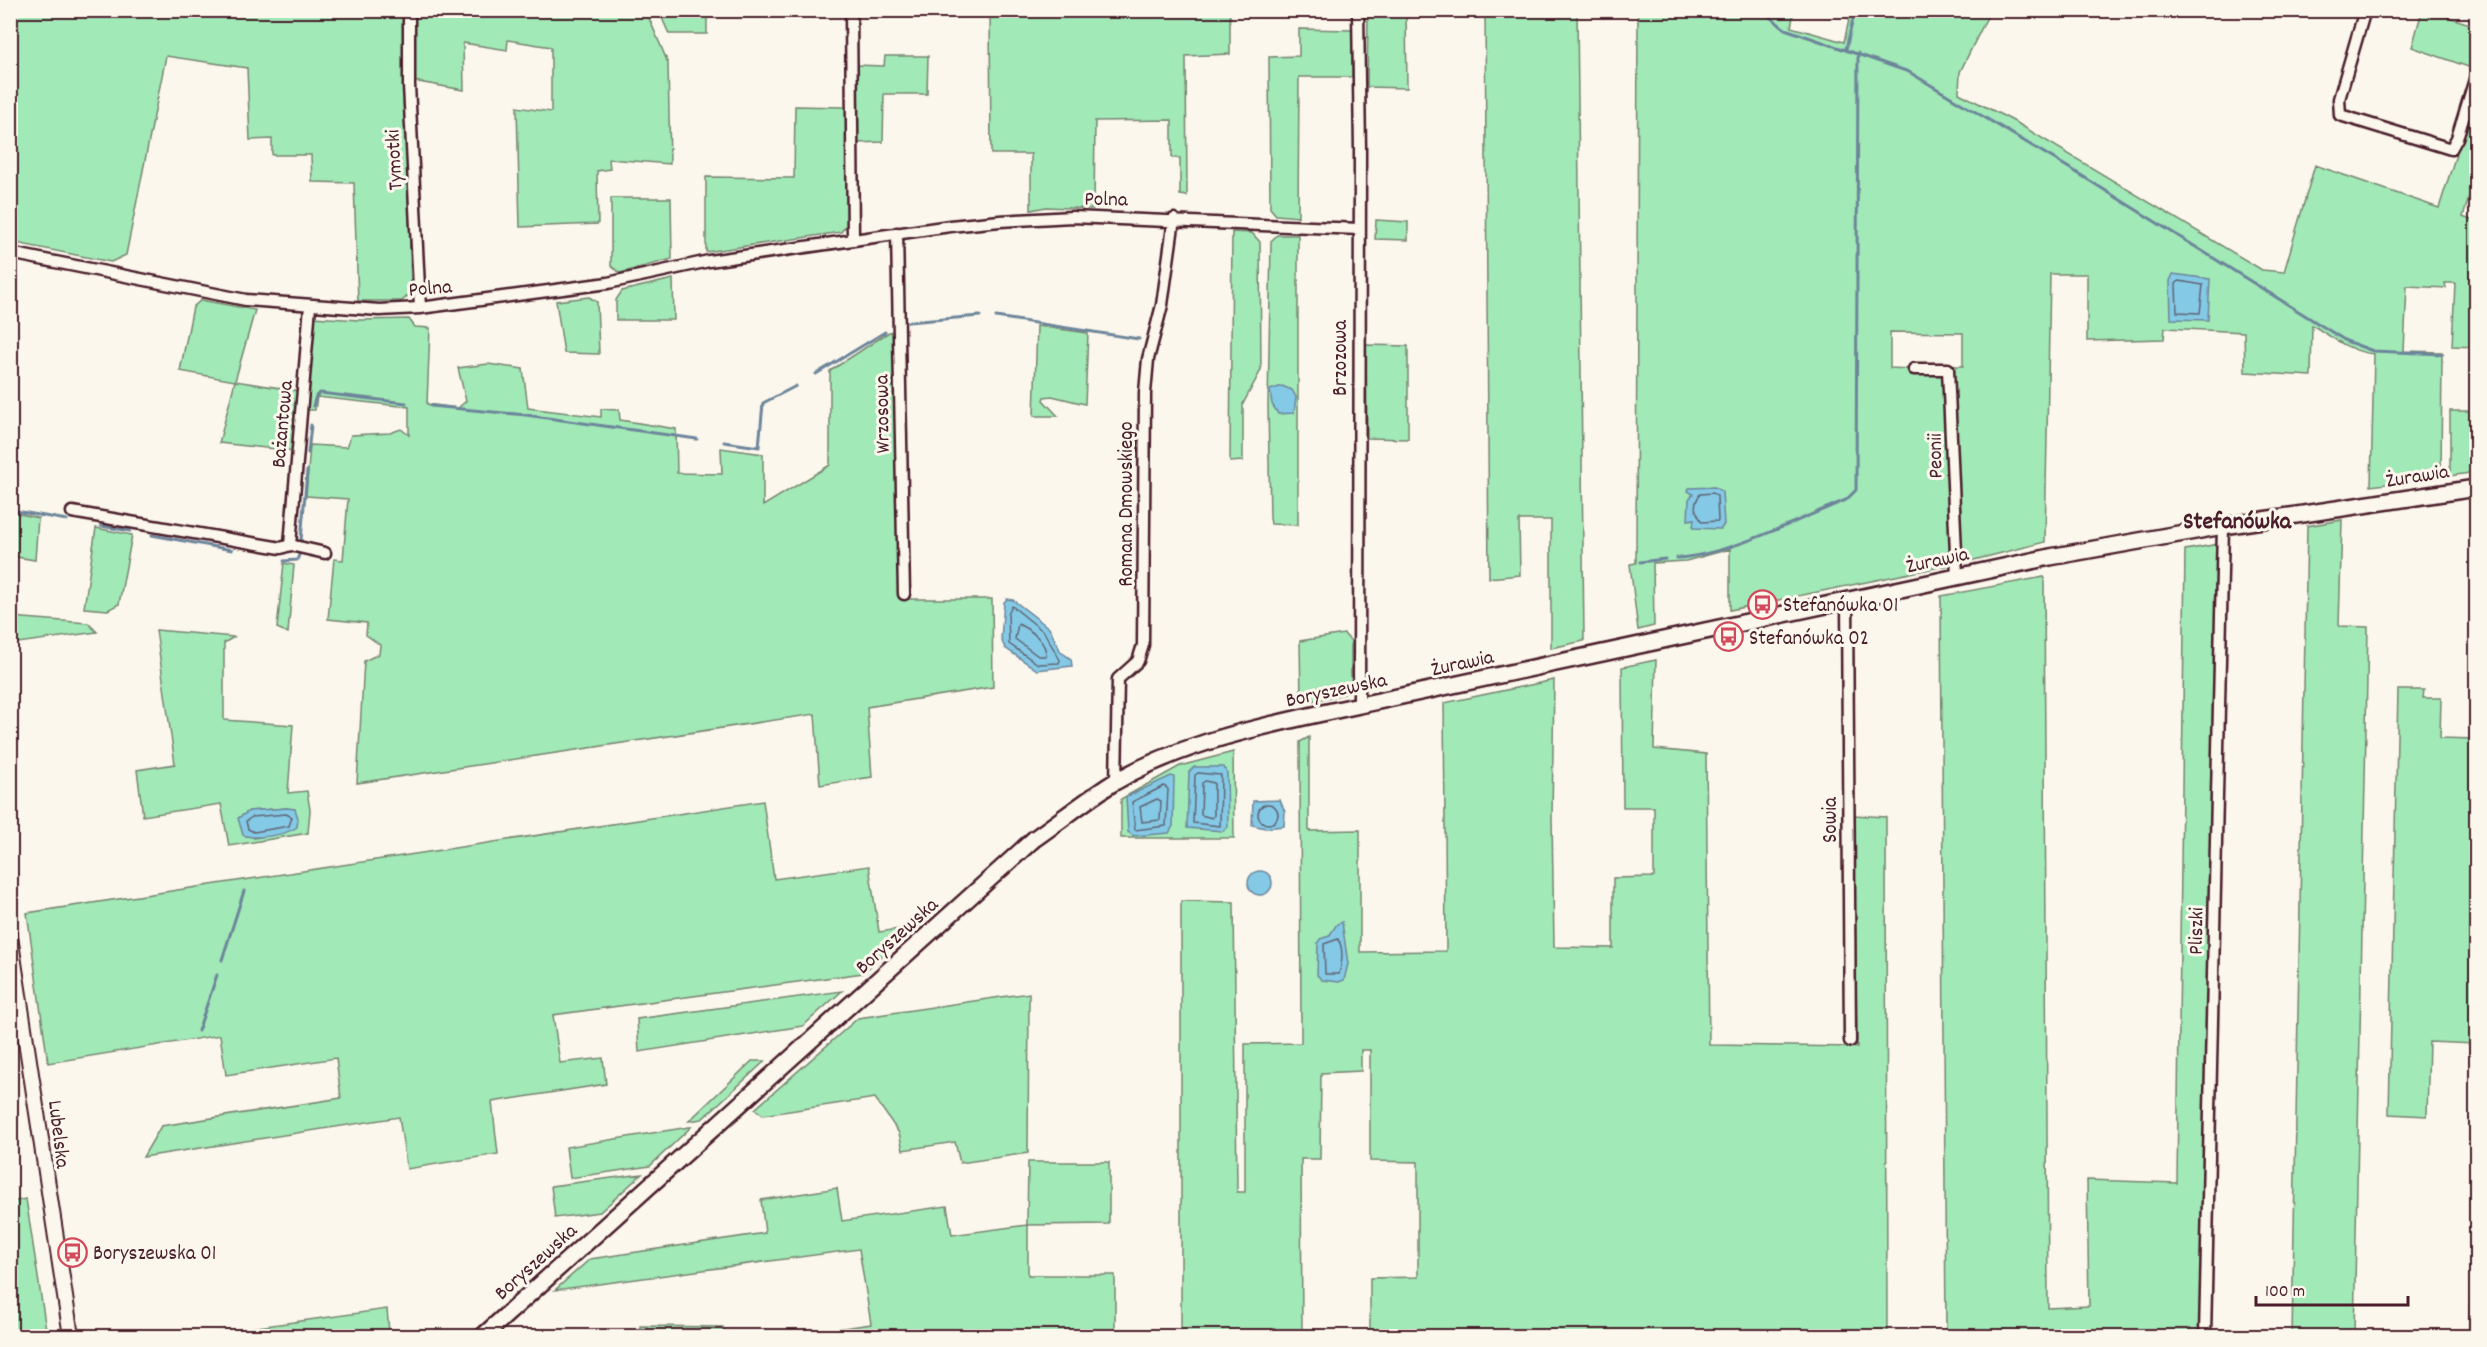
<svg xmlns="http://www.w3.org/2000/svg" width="2487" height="1347" font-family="Dekko,sans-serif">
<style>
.green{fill:#a1e9b6;stroke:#768470;stroke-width:1.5;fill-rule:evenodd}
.water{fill:#84c9e5;stroke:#6d859b;stroke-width:1.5}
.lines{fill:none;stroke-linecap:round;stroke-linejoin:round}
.shore{stroke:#616375;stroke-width:1.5}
.stream{stroke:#6d859b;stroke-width:3}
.minor-casing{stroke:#4a1f2b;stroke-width:15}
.tertiary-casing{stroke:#4a1f2b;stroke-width:18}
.secondary-casing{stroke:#4a1f2b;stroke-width:20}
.minor{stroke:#fbf7ec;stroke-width:10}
.tertiary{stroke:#fbf7ec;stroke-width:14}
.secondary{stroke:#fbf7ec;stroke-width:15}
.labels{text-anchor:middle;stroke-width:6;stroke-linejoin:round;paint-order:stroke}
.street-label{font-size:21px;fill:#4a1f2b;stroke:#fbf7ec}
.poi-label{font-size:21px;fill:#4a1f2b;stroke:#fbf7ec;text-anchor:start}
.quarter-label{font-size:24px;font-weight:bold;fill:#4a1f2b;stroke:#fbf7ec}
</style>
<rect width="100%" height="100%" fill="#fbf7ec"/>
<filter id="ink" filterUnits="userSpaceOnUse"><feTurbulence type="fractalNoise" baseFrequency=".0167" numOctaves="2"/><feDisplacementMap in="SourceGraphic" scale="12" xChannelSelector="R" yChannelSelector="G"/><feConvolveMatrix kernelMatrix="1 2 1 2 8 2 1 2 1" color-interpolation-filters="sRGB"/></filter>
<g filter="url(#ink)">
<!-- green -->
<path class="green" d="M1185 10 1186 13H1192L1193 11H1230V54L1186 56 1187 196 1180 195V158H1172V120L1095 121 1094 209 1046 207 1031 210V154H991L990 11Z
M10 11H405L411 293 402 301H358L354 183 312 182 311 155H272V139L250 140 247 68 166 56 126 255 111 262 11 242Z
M412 11H646L668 63 670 164 609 159 610 169 597 171 598 224 520 227 517 107 551 112V47L508 40 507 50 463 43 464 90 413 81Z
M659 11H707V34H669Z
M1368 11H1406L1407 88 1367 87Z
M1485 11H1577L1584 641 1551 648V520H1519L1520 575 1489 578Z
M1638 11H1794L1791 27 1844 42 1851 11H1990L1960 72 1959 93 2017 123 2262 270 2284 272 2315 165 2439 208 2466 123 2476 126V175L2463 217 2476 222V347L2452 346 2455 283H2445L2446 288 2407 286 2404 351 2442 352 2441 477 2371 486 2374 354C2350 352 2332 337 2312 325L2311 376 2245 372 2244 332 2165 328 2164 339 2087 341V274H2050L2045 542 1974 560 1730 610V549L1686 561 1653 563 1654 626 1638 630 1630 564 1636 563ZM1890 332 1963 333V366H1952V373H1911L1910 369 1890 368Z
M2422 11H2430L2476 26 2474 69 2412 47Z
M1299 29 1352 30V77H1299L1298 217 1276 215 1270 208 1269 57 1299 56Z
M885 56H928L927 94H884L883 142 856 143V65L884 66Z
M795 106 843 107 847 110 848 223 841 232 706 252V177L794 178Z
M611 198H671L672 259 620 273 611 266Z
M1376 220 1408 222V240L1375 239Z
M1232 232 1252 233 1260 242 1261 370 1243 404V461L1230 462Z
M1277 235H1298V525L1271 524 1270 518 1268 406 1271 241Z
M673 279 674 320H616V300L622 291Z
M589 297 597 302 599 354 564 353 556 301Z
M201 300 255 310 235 381 299 391 294 451 219 443 235 381 180 371 193 307Z
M313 317 359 320 409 319 415 327 430 328 427 404 458 408 466 401 458 368 488 364 523 369 528 408 601 417V409L619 410 620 420 676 429 677 473 722 474 721 448 763 454V506L830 465V371L889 332 895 331 900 599H992L993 687 867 707 872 777 820 785 815 714 357 783 364 661 379 654 380 645 366 635 367 623 328 619 334 559 343 560 348 499 306 496 310 445 347 447 351 435 390 433 401 429 409 435V407L317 397 315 410H306Z
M1037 326 1088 333 1085 404 1052 396 1044 397 1043 400 1058 416H1034Z
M1366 345 1408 346V439L1367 438Z
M2450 411H2476V472L2450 476Z
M11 512 38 518 35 560 11 556Z
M2342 520 2339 626 2368 627 2354 1336H2292L2307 526Z
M96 528 132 535 119 604 108 610 84 608Z
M2219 544 2203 1336H1946L1941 596 2044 577 2048 1308 2089 1306 2087 1180 2177 1183 2185 550Z
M284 563 294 565 288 633 277 628Z
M11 617 88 623 97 632 11 644Z
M156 630 234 637 224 643V720L293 725 288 793 307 791 310 810 308 833 229 846 221 804 143 816 137 770 175 764ZM287 808 279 833 254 838 249 811Z
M1344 634 1351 641V685L1344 694 1301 703 1300 641Z
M1656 660 1654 749 1706 754 1709 1045 1857 1047 1854 815 1886 817 1887 1336H1370V1278L1418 1277V1162L1370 1161V1050H1361V1071L1321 1073 1320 1159H1301L1302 1336H1181V901L1234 902 1237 1192H1245V1044L1301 1043 1300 742 1309 737V831L1360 830V952L1446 951 1444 703 1554 680 1552 817 1554 947 1613 948V878L1654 877V807H1623L1622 667Z
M2398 690H2424L2423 698H2441L2440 738 2476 739V1044L2429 1042 2427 1116 2389 1114Z
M1233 752 1234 838H1121V799L1180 766Z
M763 801 774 879 869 866 879 932 913 927 863 973 553 1015 560 1063 603 1058 606 1084 492 1102 498 1154 407 1169 399 1117 143 1157 161 1126 341 1098 336 1058 226 1075 220 1035 48 1063 27 913Z
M842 991 803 1026 639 1052 637 1019Z
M1029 993 1028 1153 960 1163 955 1142 903 1150 899 1133 875 1098 763 1115 755 1109 858 1018Z
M752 1061H765L702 1119 689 1121Z
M2475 1096H2476V1331H2469Z
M689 1127H691L650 1166 570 1178 566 1147Z
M1028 1162H1109V1224L1028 1225V1275H1115V1336H788L871 1324 859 1249 555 1290 590 1259 765 1233 761 1200 837 1188 842 1221 947 1206 952 1235 1027 1225Z
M642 1174 600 1212 555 1218 551 1186Z
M26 1199 47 1336H11V1202Z
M387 1309 389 1332 383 1333V1336H192Z
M640 1326 723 1327 722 1336H640Z"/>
<!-- water -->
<path class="water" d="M2173 274 2210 279 2208 320 2171 319 2170 281Z
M1282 386 1292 390 1296 397 1294 413 1278 414 1272 404 1270 390Z
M1715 487 1722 492 1724 524 1721 529 1693 528 1694 519 1688 520 1689 499 1693 494 1688 491 1689 488Z
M1007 599 1013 600 1049 628 1061 652 1071 659 1072 666 1037 670 1005 648 1001 639 1004 602Z
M1194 767H1224L1227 773 1228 827 1223 831 1187 828 1189 772Z
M1171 776 1174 777 1173 826 1169 833 1134 836 1128 832 1126 797Z
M1280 800 1285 812 1284 826 1265 828 1252 825 1253 801Z
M287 808 295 809 298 818 297 827C286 835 256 840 243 835L238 818 249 811Z
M1248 883a12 12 0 1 1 24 0a12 12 0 1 1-24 0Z
M1342 922 1348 964 1344 980 1339 982 1322 980 1317 975 1318 943 1320 939 1329 936 1337 924Z"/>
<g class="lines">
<!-- shore -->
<path class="shore" d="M2179 281 2203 285 2200 313 2177 312 2176 284Z
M1713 493 1717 496 1718 521 1702 522C1695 510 1692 507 1700 494Z
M1012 606 1044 632 1060 660 1059 663 1038 664 1009 644 1008 613Z
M1018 624C1031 630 1047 642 1046 656H1038L1015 639Z
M1198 773 1221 775 1220 826 1193 823 1195 775Z
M1205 781 1214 783V816L1212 818 1201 815 1202 783Z
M1164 786 1168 789 1166 826 1135 830 1132 802Z
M1157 799 1161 801 1160 820 1142 822 1140 807Z
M1258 814a10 10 0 1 1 20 0a10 10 0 1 1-20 0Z
M286 814 292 817 289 826 254 832 248 829 246 821 252 817Z
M1338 939C1344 949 1342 963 1339 974H1325L1324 944Z"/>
<!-- stream -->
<path class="stream" d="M1761 10 1785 29 1909 72 2079 174 2346 341 2373 351 2443 354
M1846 49 1855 10
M996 317 1139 339
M908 322 980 316
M816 374 885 332
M313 406 316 396 320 393 406 403
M431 406 526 415 697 439
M724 442 759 447 763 403 796 386
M308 453 311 425
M10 510 67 520
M101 526 130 531
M152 535 232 550
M301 540 307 471
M1677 558C1729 555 1798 519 1846 500L1856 490 1858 53
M284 561 297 560 299 555
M1640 562 1665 559
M222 960 244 891
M198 1031 217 975"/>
<defs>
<path id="minor" d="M409 10V85L420 308
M851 10 853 240
M1358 10 1360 151 1359 705
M2365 10 2339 99 2340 115 2451 149 2457 138 2476 76
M897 233 904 594
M10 253 246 300 379 310 420 308 608 283 709 261 950 226 1000 221 1072 217 1359 229
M1914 369H1948L1957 576
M72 512 281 548 290 545 310 306
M290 545 325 553
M1847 600 1850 1041
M1116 782 1118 679 1138 661 1143 645 1145 393 1148 359 1162 305 1174 219
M2205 1336 2223 526"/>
<path id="tertiary" d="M10 936 71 1336"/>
<path id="secondary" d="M483 1336 1034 839C1060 821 1086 800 1113 783 1172 748 1238 732 1304 717L2050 557 2223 526 2476 488"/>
</defs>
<!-- minor casing -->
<use href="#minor" class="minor-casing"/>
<!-- tertiary casing -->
<use href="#tertiary" class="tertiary-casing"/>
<!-- secondary casing -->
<use href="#secondary" class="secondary-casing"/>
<!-- minor -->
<use href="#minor" class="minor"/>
<!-- tertiary -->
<use href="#tertiary" class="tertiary"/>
<!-- secondary -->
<use href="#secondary" class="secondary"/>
</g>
</g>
<!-- icons -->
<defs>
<symbol id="bus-ring" viewBox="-11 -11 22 22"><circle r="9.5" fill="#fbf7ec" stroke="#d1495b" stroke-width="1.5"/><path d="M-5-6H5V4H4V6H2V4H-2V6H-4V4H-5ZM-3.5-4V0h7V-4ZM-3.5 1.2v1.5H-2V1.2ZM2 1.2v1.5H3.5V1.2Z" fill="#d1495b"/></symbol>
</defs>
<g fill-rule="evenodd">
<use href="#bus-ring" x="1746" y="588" width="33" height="33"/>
<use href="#bus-ring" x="1712" y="620" width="33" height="33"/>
<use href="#bus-ring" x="56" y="1236" width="33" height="33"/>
</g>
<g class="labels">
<!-- street labels -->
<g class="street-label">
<text transform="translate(393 160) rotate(-93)" y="7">Tymotki</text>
<text transform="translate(1106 198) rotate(1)" y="7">Polna</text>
<text transform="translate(430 287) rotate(-5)" y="7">Polna</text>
<text transform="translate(1339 358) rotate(-90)" y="7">Brzozowa</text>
<text transform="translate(881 414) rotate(-91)" y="7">Wrzosowa</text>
<text transform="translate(281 424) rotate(-85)" y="7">Bażantowa</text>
<text transform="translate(1934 456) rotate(-91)" y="7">Peonii</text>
<text transform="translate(2417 475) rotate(-9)" y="7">Żurawia</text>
<text transform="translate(1125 504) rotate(-90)" y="7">Romana Dmowskiego</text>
<text transform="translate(1937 559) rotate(-12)" y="7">Żurawia</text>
<text transform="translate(1462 662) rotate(-12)" y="7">Żurawia</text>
<text transform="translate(1336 689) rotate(-12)" y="7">Boryszewska</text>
<text transform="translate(1829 820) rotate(-90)" y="7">Sowia</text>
<text transform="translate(2195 931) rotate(-89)" y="7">Pliszki</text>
<text transform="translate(896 935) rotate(-42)" y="7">Boryszewska</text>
<text transform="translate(60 1134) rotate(83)" y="7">Lubelska</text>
<text transform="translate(535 1261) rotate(-42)" y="7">Boryszewska</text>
</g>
<!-- poi labels -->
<g class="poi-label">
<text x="1783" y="611">Stefanówka 01</text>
<text x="1749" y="644">Stefanówka 02</text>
<text x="93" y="1259">Boryszewska 01</text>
</g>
<!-- quarter labels -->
<g class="quarter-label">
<text x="2237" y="528">Stefanówka</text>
</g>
</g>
<!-- margin -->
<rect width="2487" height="1347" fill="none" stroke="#fbf7ec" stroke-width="36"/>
<rect x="18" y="18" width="2451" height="1311" fill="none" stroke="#4a1f2b" stroke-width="2" filter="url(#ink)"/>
<!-- scale -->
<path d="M2256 1296v9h152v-9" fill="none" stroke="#4a1f2b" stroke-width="3"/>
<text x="2265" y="1296" font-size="18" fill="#4a1f2b" stroke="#fbf7ec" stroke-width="4.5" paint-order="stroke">100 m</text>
</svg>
